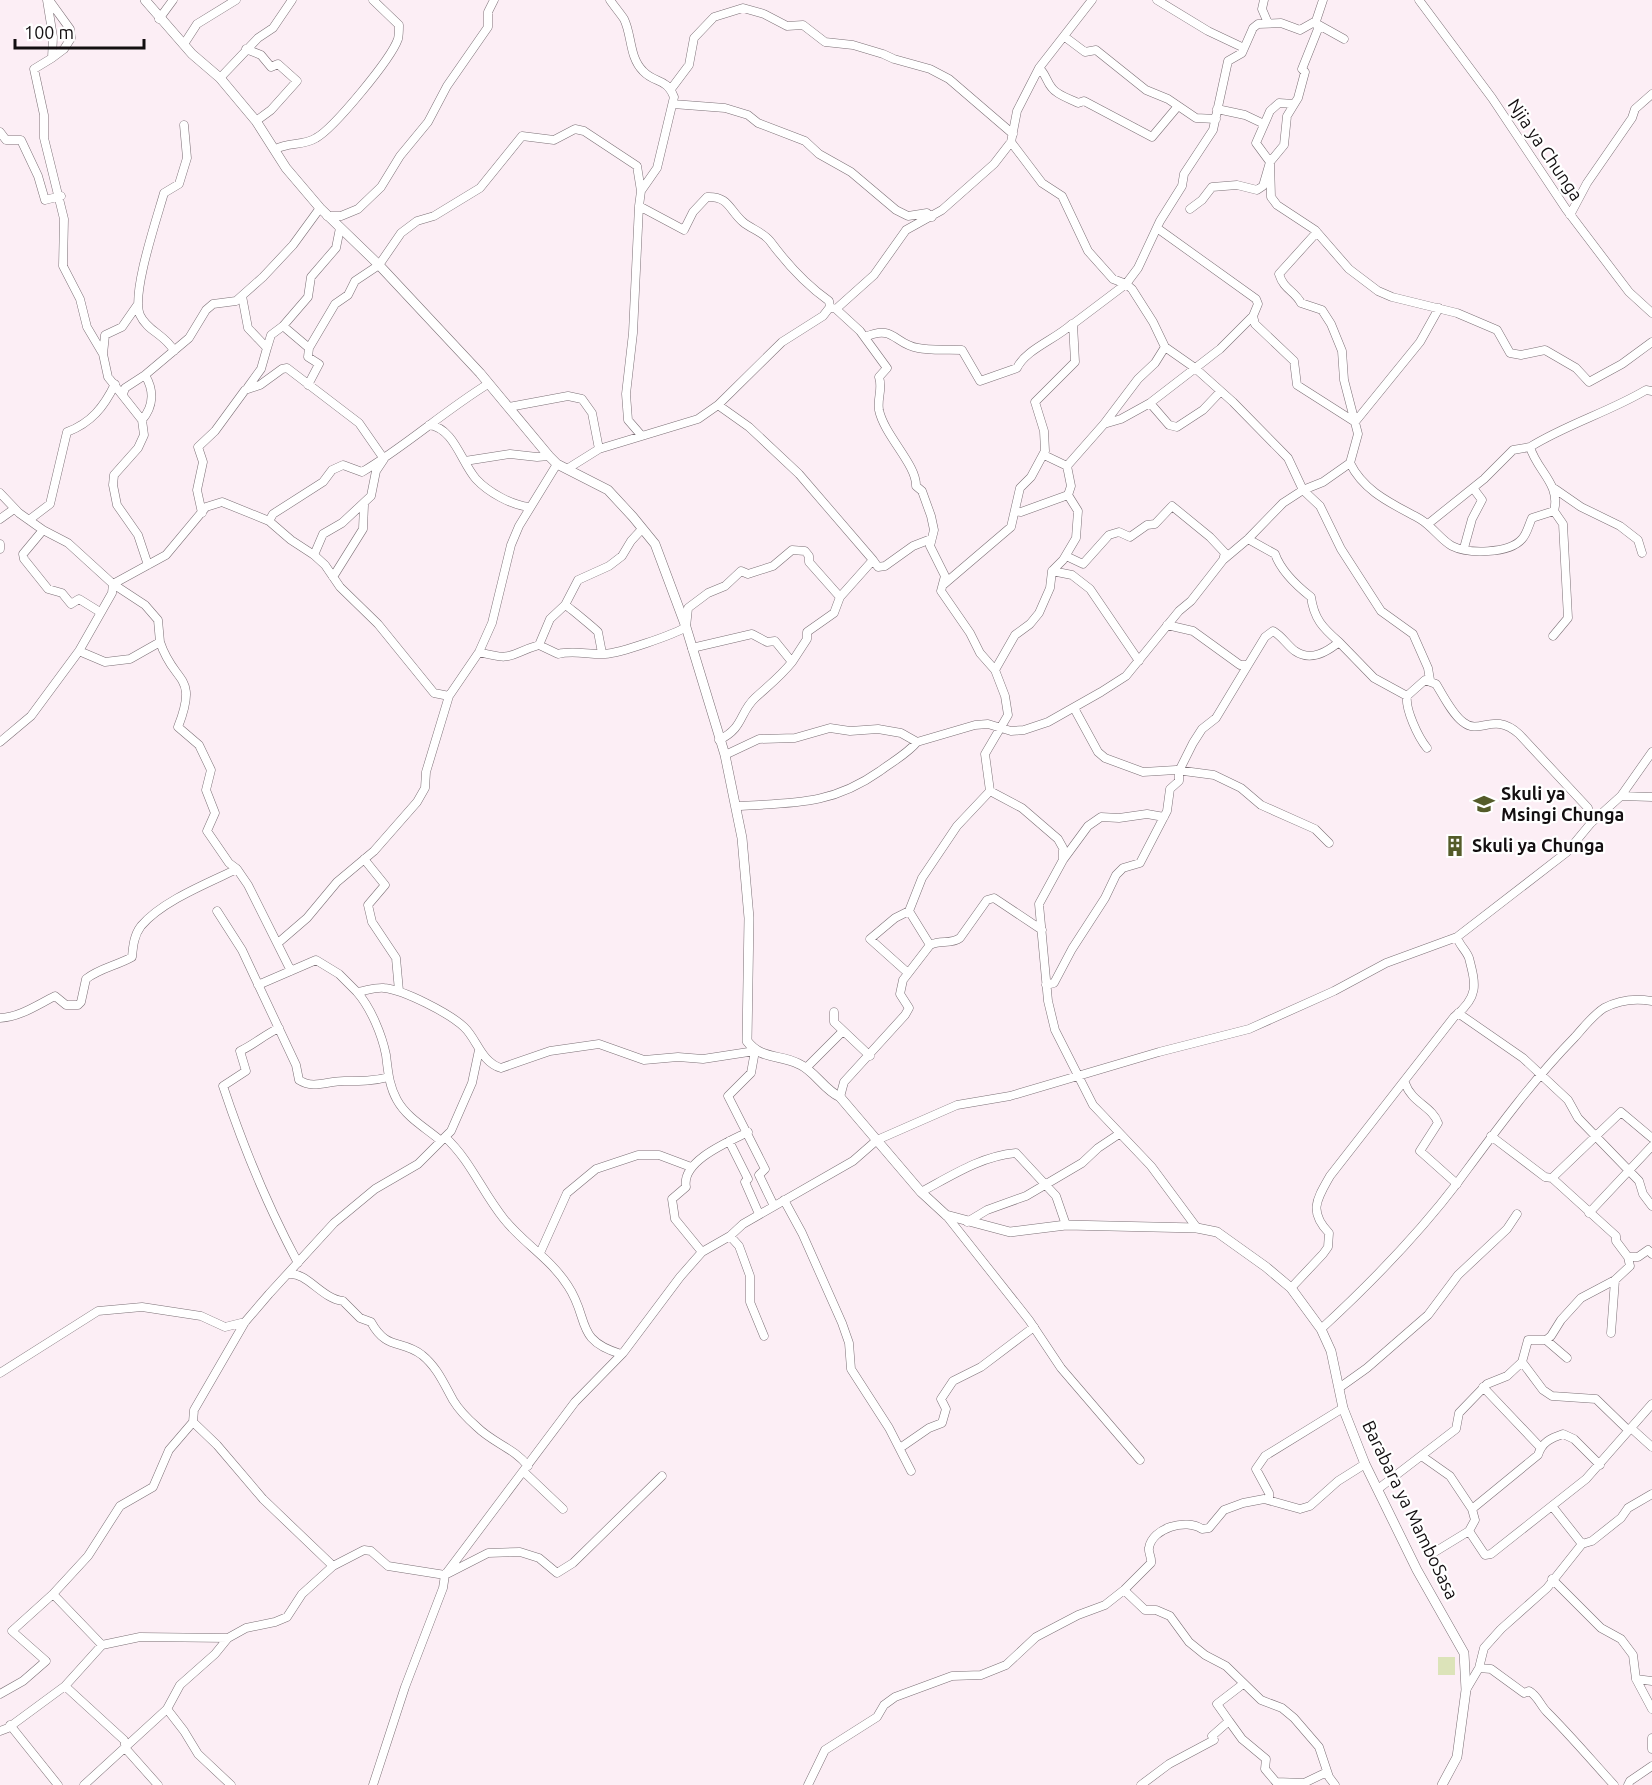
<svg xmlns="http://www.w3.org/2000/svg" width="1652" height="1785" font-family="Ubuntu,sans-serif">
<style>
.green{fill:#dce3b9}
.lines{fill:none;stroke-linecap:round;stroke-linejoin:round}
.minor-casing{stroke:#7c7076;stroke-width:9}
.tertiary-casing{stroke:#7c7076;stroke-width:10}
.minor{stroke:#fff;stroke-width:8}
.tertiary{stroke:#fff;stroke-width:9}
.labels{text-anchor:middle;stroke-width:4.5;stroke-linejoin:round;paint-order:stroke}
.street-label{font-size:18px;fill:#130f11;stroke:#fff}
.poi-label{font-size:18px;font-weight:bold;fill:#130f11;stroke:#fff;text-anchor:start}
</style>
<rect width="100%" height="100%" fill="#fceef5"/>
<!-- green -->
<path class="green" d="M1438 1657H1455V1675H1438Z"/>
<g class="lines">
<defs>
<path id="minor" d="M47 0 53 37 52 58 34 69 44 115V138L64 219 63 266 80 299 87 327 103 354 108 377 142 420 144 435 138 448 114 475 113 485 117 505 138 535 148 565
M49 0 70 29 71 38 64 49 52 58
M610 0C614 6 620 13 624 19 632 35 629 57 643 71 655 84 666 77 674 97L657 168 641 191 639 206 633 333 626 394 628 420 641 435
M1157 0 1208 31 1244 48
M1264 0 1262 9 1268 23
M1323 0 1316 21 1300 30 1281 23 1258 24 1253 28 1242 53 1228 61 1213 130 1184 174 1182 186 1160 221 1138 268 1126 284 1132 289 1153 322 1165 347 1195 368 1233 402 1288 458 1303 490 1320 506 1341 549 1381 611 1413 634 1428 668 1430 680
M1419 0 1492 98 1566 209 1629 292 1652 313
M159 19 173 0
M1317 24 1344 39
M1065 37 1085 52 1096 50 1146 90 1168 99 1196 118 1216 119
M184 44 197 24 236 0
M246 49 261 55 271 67 278 64 297 81 271 110 256 121
M1039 68C1046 74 1046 81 1052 88 1057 95 1070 99 1078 103L1084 101 1152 137 1178 106
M220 78 258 38 273 28 292 0
M671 89 689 65 694 38 714 17 743 8 764 14 787 26 803 25 825 42 853 45 883 54 894 59 930 69 949 79 1013 134
M673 104 725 108 748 115 758 123 805 141 819 154 851 172 896 210 908 216 927 213 932 217
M1294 104 1279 103 1270 111 1256 143 1270 162 1271 197 1277 205 1315 230 1349 269 1378 291 1392 297 1457 313 1497 330 1510 353 1521 355 1545 350 1576 368 1589 382 1622 364 1652 342
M1217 109 1245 115 1264 124
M0 132 6 140H21L38 176 45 200 61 196
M1011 142 1042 183 1062 196 1088 251 1113 279 1126 284
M276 149C288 142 303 146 316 138 334 128 391 59 398 39 399 35 399 30 399 25L373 0
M639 206 684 230 693 212 707 197C729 196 729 210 743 222 751 229 763 232 770 241 787 264 805 284 829 301L830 307
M1190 209 1202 200 1212 187 1237 185 1257 190 1263 186 1270 162 1284 145 1287 116 1298 98 1305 72 1302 69 1318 29 1316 21
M1570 215 1587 183 1632 118 1635 109 1652 94
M327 216H341L358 209 381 187 400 156 428 122 447 86 488 27V12L494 0
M1157 228 1256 299 1258 304 1253 316 1255 324 1294 361 1297 385 1355 422 1420 342 1439 308
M242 296 248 328 267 348 261 369 248 387
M836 309 860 331 887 368 879 377C883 389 877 398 879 410 884 435 917 465 916 486L922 491 931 516 934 530 930 546 945 576 941 591 970 633 980 653 995 670 1005 696 1008 715 985 754 990 791 1022 808 1058 839 1063 848V860
M283 326 308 297 311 277 336 248 340 228
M865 337C894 324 894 344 918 348 933 351 947 349 962 350L980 381 1017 368C1025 350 1056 339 1072 324
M267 348 271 335 283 326 309 348 308 357 319 364 308 385
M309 348 335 304 348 295 355 281 379 265 401 233 417 221 434 216 480 188 522 136 554 140 575 129 584 131 637 166 641 191
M174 351C166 335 147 331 140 315 131 294 157 218 164 193L179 184 187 158 184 125
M103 354 105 335 122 327 138 304
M123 394 125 388 145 375 189 338 206 310 213 304 236 301 263 277 293 245 320 208
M1150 403 1220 349 1253 316
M718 405 749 427 799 474 873 560 840 597 834 613 807 632V639L792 662
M509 407 568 396 582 399 592 413 599 449
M142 420C154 406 154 390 145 375
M1104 424 1138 379 1155 363 1165 347
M429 425C454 428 461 462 476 479 488 492 511 505 529 507
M1530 447C1567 424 1609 412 1646 390L1652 391
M465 461 510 454 537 457 549 456
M1350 463C1364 492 1393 504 1420 519 1432 526 1441 540 1452 546 1468 554 1509 554 1522 539 1527 534 1529 524 1532 518L1554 511 1563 524 1568 618 1553 636
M1067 466 1104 424 1121 419 1150 403 1169 425 1177 427 1203 410 1220 392
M567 469 599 449 698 419 718 405 782 342 823 316 830 307 836 309 874 275 906 230 942 210 994 164 1011 142 1017 111 1039 68 1092 0
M1555 489 1581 507 1620 526 1638 540 1642 553
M0 493 19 513 43 530 68 543 113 584 145 605 158 620 160 642 130 659 105 662 79 651
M1015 511 1021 512 1068 495
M202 513 197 490 203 462 198 447 215 431 245 390 260 385 282 369 287 368 359 423 384 459 376 471 371 496 342 523 323 534 314 555
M0 519 14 509
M29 520 50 504 67 432C91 423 104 407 115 384
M269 521 273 514 323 482 332 470 343 465 362 472C406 446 444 411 488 384
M1428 524 1484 479 1513 450 1530 447C1537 471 1561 484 1554 511
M43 530 23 554 24 559 48 589 62 593 71 604 79 599 100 612
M1248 539 1275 554C1281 571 1297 586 1311 597 1314 619 1323 628 1339 642
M0 544V549
M1464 548 1472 519 1482 500 1473 488
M1066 556 1083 564 1109 535 1119 532 1130 537 1147 525 1155 524 1172 506 1210 537 1225 553 1223 560
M873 560 878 567 885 566 913 546 931 539
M1052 571 1072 575 1090 589 1139 661
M333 577 363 529 364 505
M943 585 1011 527 1020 488 1031 477 1045 451 1044 431 1035 402 1075 362 1073 324 1126 284
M565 605 578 580 609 566 622 556 631 541 642 529
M1167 625 1193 631 1240 665H1248L1265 637 1273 631C1282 636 1287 645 1295 651 1311 662 1327 652 1339 642L1374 678 1407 696 1425 680 1436 684C1443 695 1452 714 1463 722 1480 736 1493 711 1519 734L1588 808 1591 823
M160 642C174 685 199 673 178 727L199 745 211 770 206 790 215 813 207 831 229 863 237 869
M539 645 550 619 565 605C569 607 594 628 598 632L602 653
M692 648 752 634 767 642 775 641 792 662C781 676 768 686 755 698 739 713 744 728 719 740
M479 652C515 662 508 654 539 645L558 654C574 650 589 655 605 654 620 653 673 635 686 627L688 608 708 593 725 586 741 571 748 574 773 566 792 550 805 551 809 556V562L840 597
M995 670 1015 635 1030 624 1039 613 1050 588 1052 571 1063 560 1076 538 1078 511 1068 495 1071 486 1067 466 1044 455
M1407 696C1405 709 1418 737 1427 748
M1074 708 1098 752 1105 758 1143 772 1176 770 1214 775 1241 788 1261 805 1315 829 1329 843
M0 742 31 716 79 651 112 593 113 584 166 555 206 507 222 502 269 521 291 540 314 555 325 565 340 587 378 624 434 693 449 696
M725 755 759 739 795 738 830 728 850 731 878 729 901 733 917 742 975 725 988 724 1011 731 1024 730 1048 722 1101 692 1126 676 1179 611 1191 601 1223 560 1248 539 1283 503 1303 490 1323 482 1350 463 1358 434 1344 380 1342 351 1331 324 1322 310 1301 303C1294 290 1284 290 1279 274L1317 232
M1621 796 1652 797
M737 806C794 803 832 805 880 771 892 762 907 754 917 742
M1164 817 1147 814 1119 818 1101 817 1088 826 1063 860 1039 904 1048 1001 1055 1030 1093 1105 1151 1166 1197 1228
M364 859 385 885 368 905 372 922 396 958 399 991
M217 911 242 950 296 1065 299 1080C314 1090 329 1080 346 1081 361 1081 374 1081 389 1077
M278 943 307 918 337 882 374 851 417 802 425 788 426 772 449 696 479 652 492 623 511 545 519 526 557 464
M930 945C941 939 950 945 960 938L987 900 994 898 1042 930
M908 973 870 939 895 918 909 911
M258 985 316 960 339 974 357 992C365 991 376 987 384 988 404 990 449 1013 464 1027 477 1039 481 1062 501 1068L550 1051 599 1044 644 1060 678 1057 703 1059 755 1051 751 1073 728 1096 765 1169 759 1175 774 1206
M1046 985 1054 983 1072 949 1105 898 1116 875 1123 868 1140 863 1167 811 1170 789 1179 781V771L1193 743 1202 729 1216 718 1248 665
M357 992C371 1008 382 1035 386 1055 388 1071 389 1086 397 1100 407 1118 426 1128 441 1141
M834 1012V1022L870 1056
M1458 1013 1523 1058 1568 1100 1578 1118 1639 1181 1643 1194 1652 1206
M0 1018C20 1017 37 1005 55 996L66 1005H78L81 1002 86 979C100 968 116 966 132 957 133 946 134 935 141 926 162 901 208 883 237 869L248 885 291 971
M279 1028C264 1035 255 1044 240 1051L246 1071 223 1086C243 1146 268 1207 298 1263
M807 1067 843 1031
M1405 1083C1412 1103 1432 1106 1438 1123L1420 1151 1457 1184
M840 1097 844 1082 905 1015 909 1008 900 994 903 980 930 945 909 911 922 878 957 826 990 791
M1491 1136 1545 1177 1552 1178 1616 1236V1241L1628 1257H1638L1648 1250 1652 1254
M445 1137C471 1161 482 1192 504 1219 523 1243 551 1259 568 1286 590 1319 574 1340 621 1354
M729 1141 748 1179 745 1182 759 1214
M1552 1178 1621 1112 1652 1138
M921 1192C951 1176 981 1156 1016 1153L1056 1196 1066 1225
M784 1200 802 1233 842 1323 849 1343 851 1369 889 1428 911 1471
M1589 1213 1652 1146
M946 1215 1029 1320 1061 1368 1140 1460
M967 1222 987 1210 1026 1196 1082 1163 1098 1148 1119 1134
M730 1236 739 1246 750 1276V1302L764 1336
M702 1252 675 1219 672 1199 686 1187C681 1161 728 1142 748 1132
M540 1253 567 1193 596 1169 638 1155H659L691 1167
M289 1274C307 1272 322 1299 343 1301L360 1318 371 1322C387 1351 401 1339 422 1355 437 1367 444 1384 453 1400 459 1410 469 1420 477 1427 493 1443 514 1448 528 1466
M1291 1288 1323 1254 1328 1247 1329 1233C1308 1211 1317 1199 1330 1176L1454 1017C1479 997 1476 985 1469 958 1466 950 1459 945 1457 937
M1321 1329C1371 1283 1417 1236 1458 1182 1495 1132 1531 1082 1575 1037 1583 1028 1593 1015 1604 1008 1619 1000 1635 998 1652 1001
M1611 1333 1615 1280
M1546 1340 1567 1358
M1522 1362 1543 1390 1552 1396 1596 1399 1628 1430
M0 1373 98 1311 142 1307 201 1316 225 1327 245 1322
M1483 1387 1540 1447
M1339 1388 1367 1368 1428 1315 1458 1275 1507 1229 1517 1214
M193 1422 217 1445 263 1499 333 1566
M1631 1428 1652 1447
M900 1448 929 1428 942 1423 946 1409 941 1399 953 1381 981 1367 1034 1327
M1423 1457 1450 1476 1472 1509 1475 1520 1469 1531
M524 1472 563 1509
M1378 1489 1456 1429 1459 1413 1487 1384 1507 1376 1522 1362 1528 1340H1546L1551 1336 1561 1320 1581 1298 1615 1280 1630 1266 1628 1257
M1269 1500V1493L1256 1469 1265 1456 1343 1408
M1552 1506 1582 1544
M1472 1509 1538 1455C1542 1442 1551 1438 1563 1434L1574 1439 1600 1465
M1433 1553 1469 1531 1485 1555 1491 1554 1586 1479 1652 1404
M1552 1579 1601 1628 1621 1639 1633 1655 1636 1679 1652 1709
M1124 1590 1145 1610H1156L1170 1616 1189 1642 1205 1655 1226 1666 1261 1700 1282 1708 1294 1718 1319 1747 1329 1777 1335 1785
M53 1594 102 1645
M1479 1668 1491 1669 1524 1693 1529 1691C1538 1696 1540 1705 1547 1712 1571 1736 1592 1761 1614 1785
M1636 1679 1652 1681
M65 1686 124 1740 126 1749 158 1785
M1466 1690 1479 1668 1484 1648 1501 1629 1547 1588 1582 1544 1592 1541 1621 1518 1628 1508 1652 1494
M0 1694 23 1681 46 1661 12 1631 53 1594 88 1556 120 1506 153 1487 169 1450 193 1422 194 1410 245 1322 269 1294 334 1223 375 1189 418 1164 451 1131 472 1083 479 1050
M167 1709 184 1731 198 1754 231 1785
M1229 1721 1242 1739 1266 1759 1265 1769 1276 1782 1304 1783 1327 1772
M10 1725 58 1785
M0 1731 8 1728 65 1686 102 1645 140 1637 228 1638 246 1628 275 1622 287 1617 302 1594 333 1566 364 1550 371 1551 388 1566 445 1575 488 1553 520 1552 539 1558 557 1573 573 1563 662 1476
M1652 1738V1749
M84 1785 167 1709 180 1685 215 1654 228 1638
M373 1785 405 1687 443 1588 445 1575 575 1402 623 1353 680 1277 702 1252 730 1236 743 1224 853 1161 877 1140 957 1105 1010 1096 1159 1052 1249 1029 1334 991 1386 963 1457 937 1567 852 1591 823 1621 796 1652 752
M808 1785 825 1750 877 1717 884 1705 895 1697 952 1676 981 1675 1006 1665 1036 1637 1078 1615 1105 1605 1124 1590 1151 1563C1152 1557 1148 1553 1149 1548 1152 1528 1186 1518 1202 1529L1209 1528 1224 1510 1243 1503 1264 1499 1300 1509 1310 1506 1338 1481 1365 1464
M1141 1785 1169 1764 1214 1740 1212 1736 1229 1721 1217 1704 1243 1684
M1628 1785 1630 1781 1652 1766"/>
<path id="tertiary" d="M145 0 192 54 220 78 256 121 286 168 320 208 379 265 480 373 549 456 557 464 608 490 633 517 655 544 686 627 725 755 742 838 749 918 747 1041C761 1060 780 1054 799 1064 815 1071 824 1090 840 1097L921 1192 946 1215 1010 1232 1066 1225 1197 1228 1217 1232 1266 1267 1291 1288 1321 1329 1331 1351 1343 1408 1365 1464 1417 1570 1464 1653 1466 1690 1457 1757 1442 1785"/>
</defs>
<!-- minor casing -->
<use href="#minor" class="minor-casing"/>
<!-- tertiary casing -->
<use href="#tertiary" class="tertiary-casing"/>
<!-- minor -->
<use href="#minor" class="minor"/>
<!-- tertiary -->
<use href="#tertiary" class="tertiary"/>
</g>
<!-- icons -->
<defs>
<symbol id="school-bare" viewBox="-9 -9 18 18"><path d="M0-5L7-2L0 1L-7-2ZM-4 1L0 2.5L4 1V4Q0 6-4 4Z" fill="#545b29" stroke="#fff" stroke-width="2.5" paint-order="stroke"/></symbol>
<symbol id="building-bare" viewBox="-9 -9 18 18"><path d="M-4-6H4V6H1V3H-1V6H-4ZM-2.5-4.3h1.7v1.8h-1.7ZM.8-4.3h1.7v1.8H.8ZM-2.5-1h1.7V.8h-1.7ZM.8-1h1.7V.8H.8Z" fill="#545b29" stroke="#fff" stroke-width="2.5" paint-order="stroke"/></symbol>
</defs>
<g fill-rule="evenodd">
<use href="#school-bare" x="1469" y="789" width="30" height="30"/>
<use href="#building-bare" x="1440" y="831" width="30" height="30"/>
</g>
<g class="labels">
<!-- street labels -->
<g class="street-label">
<text transform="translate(1545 150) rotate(56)" y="6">Njia ya Chunga</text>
<text transform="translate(1410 1510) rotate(64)" y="6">Barabara ya MamboSasa</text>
</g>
<!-- poi labels -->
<g class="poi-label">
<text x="1501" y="800">Skuli ya<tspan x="1501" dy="21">Msingi Chunga</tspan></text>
<text x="1472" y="852">Skuli ya Chunga</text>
</g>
</g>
<!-- scale -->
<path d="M15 39v9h129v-9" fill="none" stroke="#130f11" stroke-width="3"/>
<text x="24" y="39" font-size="18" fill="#130f11" stroke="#ffffff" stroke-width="4.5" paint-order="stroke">100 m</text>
</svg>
